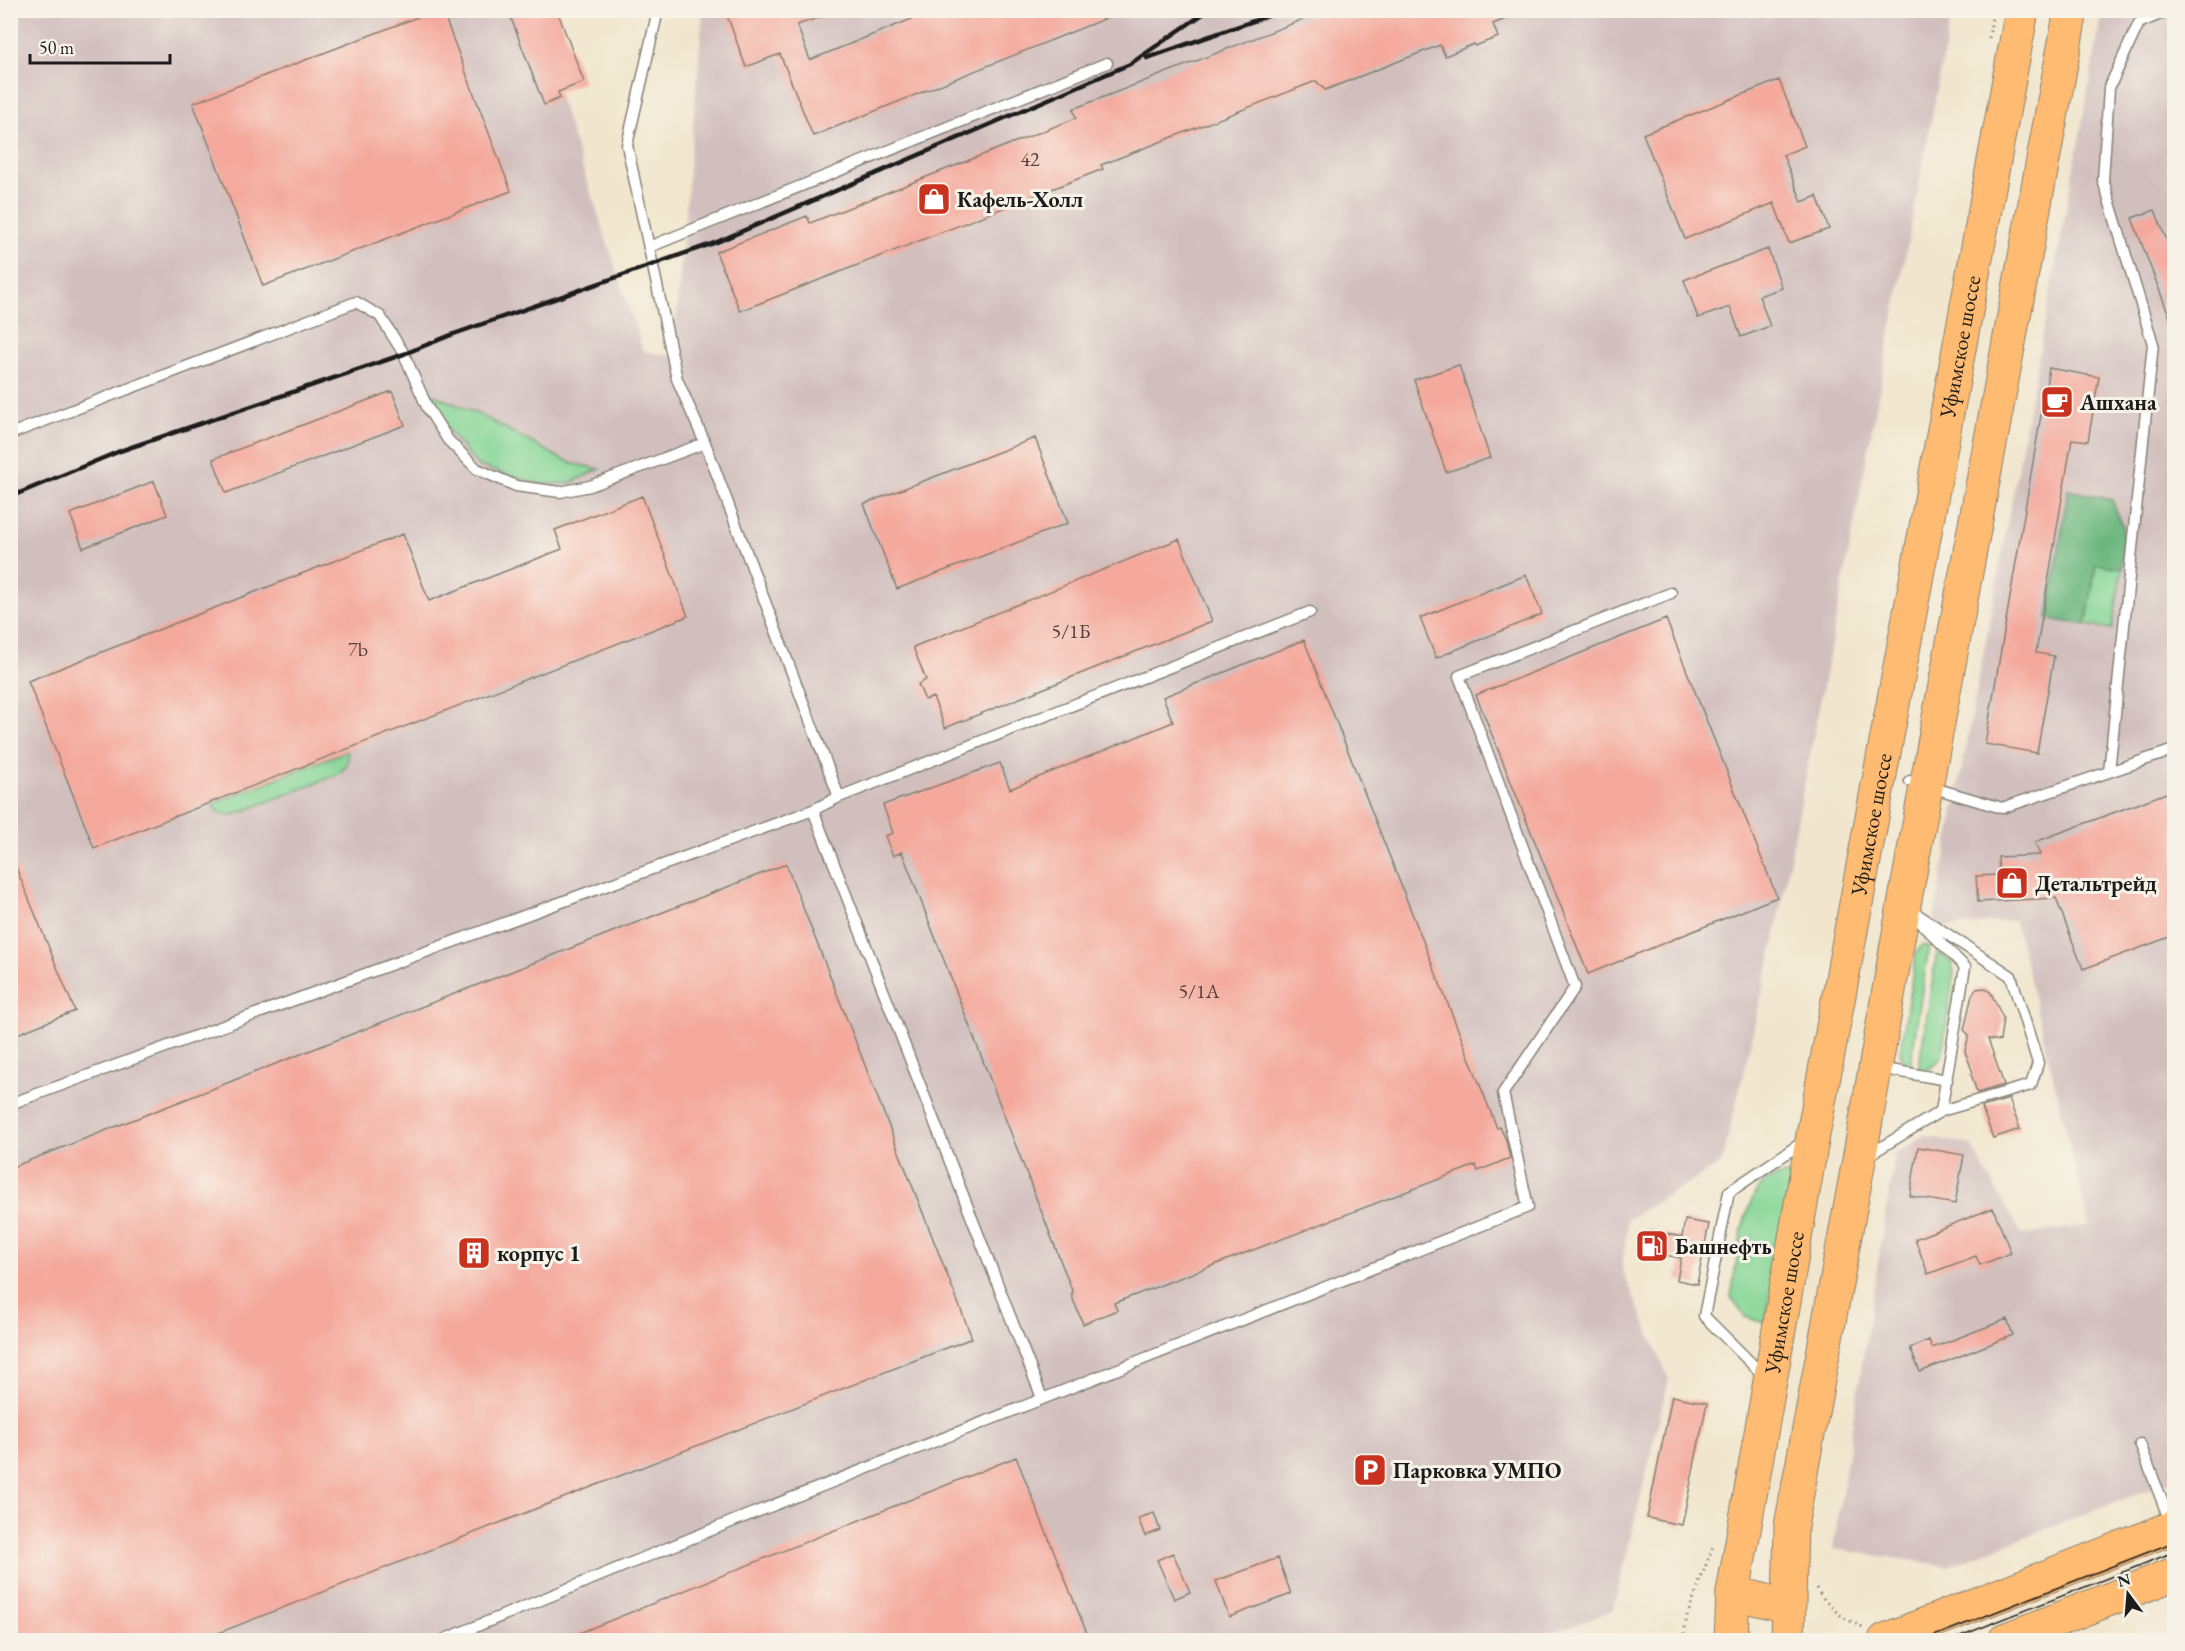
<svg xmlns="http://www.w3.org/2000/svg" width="2185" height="1651" font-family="'EB Garamond',serif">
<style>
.industrial{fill:#d1bfbe}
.green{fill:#86d696;stroke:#517959;stroke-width:1.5}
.forest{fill:#6cb77f;stroke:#446a4e;stroke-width:1.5}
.building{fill:#f4a99c}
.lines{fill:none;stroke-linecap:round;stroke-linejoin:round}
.lane-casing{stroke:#868174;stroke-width:13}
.primary-casing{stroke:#868174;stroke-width:35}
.path{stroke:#868174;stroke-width:3;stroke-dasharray:1.5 4.5;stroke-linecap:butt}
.lane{stroke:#fff;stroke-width:10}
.primary{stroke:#ffbb71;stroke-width:33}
.tram{stroke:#1c1c1c;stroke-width:1.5}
.rail{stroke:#1c1c1c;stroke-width:4.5}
.labels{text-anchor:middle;stroke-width:6;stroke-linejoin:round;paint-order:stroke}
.number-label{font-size:20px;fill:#523f3c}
.poi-label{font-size:22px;font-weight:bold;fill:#1c1c1c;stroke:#f7f3e8;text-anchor:start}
.street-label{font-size:22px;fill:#1c1c1c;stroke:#f7f3e8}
</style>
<rect width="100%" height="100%" fill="#f7f3e8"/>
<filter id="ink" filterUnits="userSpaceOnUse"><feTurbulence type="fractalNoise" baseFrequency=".0167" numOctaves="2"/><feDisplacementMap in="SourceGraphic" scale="12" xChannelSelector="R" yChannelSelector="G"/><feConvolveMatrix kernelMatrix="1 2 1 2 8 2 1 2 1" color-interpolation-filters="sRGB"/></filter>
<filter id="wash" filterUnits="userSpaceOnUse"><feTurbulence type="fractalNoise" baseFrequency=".008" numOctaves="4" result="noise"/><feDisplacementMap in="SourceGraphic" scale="24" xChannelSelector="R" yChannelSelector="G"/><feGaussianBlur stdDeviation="1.35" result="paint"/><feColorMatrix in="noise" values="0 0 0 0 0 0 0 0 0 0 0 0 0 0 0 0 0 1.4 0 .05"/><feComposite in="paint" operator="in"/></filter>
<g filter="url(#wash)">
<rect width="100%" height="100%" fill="#f1e6cd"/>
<!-- industrial -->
<path class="industrial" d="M11 11H531L643 351 673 356 703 11H1952L1775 938 1722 1163 1628 1219 1622 1270 1669 1379 1613 1610 1536 1640H11Z
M2117 11H2174V1480L1949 1566 1833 1549 1895 1154 1925 1136 1971 1145 2022 1235 2089 1225 2015 920 1932 929 2102 16Z"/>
<!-- green -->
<path class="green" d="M423 390 484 417 560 458 574 464 600 469 570 483 540 484 478 466 453 436Z
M2096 564 2122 568 2112 629 2086 625Z
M347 751C350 762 346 768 337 775L233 815C222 815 218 813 212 804Z
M1923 945 1929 946 1910 1068 1903 1060 1900 1052 1916 952Z
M1937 952 1951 962 1954 971 1942 1056C1936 1065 1929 1071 1918 1071Z
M1792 1174 1765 1323 1745 1317 1731 1297C1736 1268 1741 1205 1762 1185 1768 1178 1783 1175 1792 1174Z"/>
<!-- forest -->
<path class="forest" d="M2068 490 2112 500 2123 527 2122 568 2096 564 2086 625 2048 619Z"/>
<g id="blocks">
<!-- building -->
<path class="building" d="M436 10H442L511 191 263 286 193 103Z
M508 10H557L584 82 558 92 560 98 544 105Z
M725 10H832L833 13 797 25 810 60 934 10 1124 11 813 136 780 54 746 67Z
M1333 10 1526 11 1493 24 1498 37 1475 46 1474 44 1445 56 1440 45 1325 90 1316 81 1101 165 1103 169 740 311 716 252 807 216 810 223 1076 118 1073 109 1309 17Z
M1779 80 1805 146 1783 155 1802 202 1817 196 1829 229 1789 243 1774 203 1685 239 1643 134Z
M2155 210 2175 262 2173 326 2132 218Z
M1768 249 1782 288 1759 296 1770 326 1741 337 1730 307 1698 318 1684 280Z
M1459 365 1490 458 1446 472 1414 380Z
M2049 368 2099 377 2088 441 2072 439 2036 653 2054 656 2037 753 1985 744Z
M392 391 405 425 226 493 213 459Z
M1035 438 1068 523 897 589 864 504Z
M154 481 167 515 83 548 70 514Z
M642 496 688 616 94 848 28 681 403 534 429 601 562 549 555 530Z
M1179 539 1212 621 945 728 933 697 925 700 918 684 926 680 913 647Z
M1526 575 1542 614 1436 658 1420 618Z
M1666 619 1777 897 1588 974 1476 695Z
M1304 640 1497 1128 1500 1127 1506 1140 1510 1158 1478 1171 1476 1165 1114 1303 1117 1310 1083 1324 1071 1294 1073 1293 902 852 893 856 885 836 893 833 883 805 1000 763 1010 789 1173 722 1163 697Z
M2169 792 2175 808V935L2083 969 2056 898 1978 902 1976 876 1999 875 1998 857 2040 855 2035 842Z
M10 853 75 1011 10 1037Z
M786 864 972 1338 198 1641H10V1168Z
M1985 988 1991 993 2003 1018 2000 1041 1988 1039 2004 1085 1977 1093 1971 1074 1973 1073 1965 1051 1969 1035 1964 1030 1972 995 1976 989Z
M2009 1099 2020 1129 1993 1138 1982 1107Z
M1918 1147 1964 1155 1955 1204 1910 1196Z
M1993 1208 2011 1253 1980 1265 1976 1256 1928 1274 1915 1239Z
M1685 1220 1709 1224 1697 1284 1677 1280 1681 1258 1648 1252 1652 1231 1682 1237Z
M2007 1319 2013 1335 1920 1372 1910 1348 1929 1340 1932 1348Z
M1672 1396 1707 1403 1682 1525 1647 1518Z
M1016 1457 1090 1641H562V1640Z
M1154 1513 1160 1530 1145 1536 1138 1518Z
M1173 1553 1190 1592 1174 1599 1157 1560Z
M1278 1558 1291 1594 1229 1617 1216 1581Z"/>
</g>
</g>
<g filter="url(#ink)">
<use href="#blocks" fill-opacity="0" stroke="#868174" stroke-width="1.5"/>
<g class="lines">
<defs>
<path id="lane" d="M658 10 627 145 677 379 705 443 839 797
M649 247 1107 63
M10 434 356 302 380 316 404 354 427 407 448 440 477 469 516 486 560 492 590 486 705 443
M2109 772 2153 344 2103 180 2109 88 2139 23 2170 10
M1910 781 2002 808 2174 750
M813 810 1042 1398
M1909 909 2011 976 2038 1063 2031 1085 1941 1111
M1879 1068 1947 1080
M10 1104 813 810 839 797 1310 612
M1867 1156 1941 1111 1965 967 1920 922
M1765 1377 1704 1316 1729 1192 1806 1140
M2140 1444 2171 1524
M443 1640 731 1522 1528 1207 1503 1093 1575 987 1459 676 1671 593"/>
<g id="primary">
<path d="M1733 1593 1788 1606"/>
<path id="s1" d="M1731 1640 1733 1593 1813 1135 2022 10"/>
<path d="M1788 1640 1791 1526 1859 1160 1904 905 2071 10"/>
<path d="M1885 1640 2174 1527"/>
<path d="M2005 1640 2174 1574"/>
</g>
</defs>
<!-- lane casing -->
<use href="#lane" class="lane-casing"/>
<!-- primary casing -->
<use href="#primary" class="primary-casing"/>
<!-- path -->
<path class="path" d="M1989 38 1993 10
M1816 1588C1828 1607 1842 1619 1863 1627
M1683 1640 1687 1616 1713 1546"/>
<!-- lane -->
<use href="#lane" class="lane"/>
<!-- primary -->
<use href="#primary" class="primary"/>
<!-- tram -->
<path class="tram" d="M1924 1640 2174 1542
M1950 1640 2174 1552"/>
<!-- rail -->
<path class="rail" d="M1147 58 1285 10
M10 497 120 451 404 354 451 335 717 242 1130 64 1209 10"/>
</g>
</g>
<!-- icons -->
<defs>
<symbol id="shop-square" viewBox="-11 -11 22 22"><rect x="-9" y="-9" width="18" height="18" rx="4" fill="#c8321e" stroke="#f7f3e8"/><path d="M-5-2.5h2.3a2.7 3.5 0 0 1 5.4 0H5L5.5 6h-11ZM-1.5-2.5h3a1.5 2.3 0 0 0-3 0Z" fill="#fff"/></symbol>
<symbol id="cafe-square" viewBox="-11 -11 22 22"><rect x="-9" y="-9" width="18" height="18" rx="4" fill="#c8321e" stroke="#f7f3e8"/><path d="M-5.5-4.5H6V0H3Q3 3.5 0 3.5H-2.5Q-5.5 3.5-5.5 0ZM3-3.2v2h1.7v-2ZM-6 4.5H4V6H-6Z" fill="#fff"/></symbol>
<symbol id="fuel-square" viewBox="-11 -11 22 22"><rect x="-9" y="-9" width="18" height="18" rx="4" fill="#c8321e" stroke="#f7f3e8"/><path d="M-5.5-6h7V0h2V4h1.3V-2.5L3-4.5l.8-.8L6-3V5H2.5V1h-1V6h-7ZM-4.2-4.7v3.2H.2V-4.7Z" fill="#fff"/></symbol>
<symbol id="building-square" viewBox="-11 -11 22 22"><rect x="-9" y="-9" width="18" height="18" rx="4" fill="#c8321e" stroke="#f7f3e8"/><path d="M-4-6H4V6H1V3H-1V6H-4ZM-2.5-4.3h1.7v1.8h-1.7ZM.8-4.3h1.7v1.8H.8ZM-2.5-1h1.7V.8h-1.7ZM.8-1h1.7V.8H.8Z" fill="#fff"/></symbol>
<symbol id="parking-square" viewBox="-11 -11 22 22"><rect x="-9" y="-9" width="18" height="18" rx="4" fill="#c8321e" stroke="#f7f3e8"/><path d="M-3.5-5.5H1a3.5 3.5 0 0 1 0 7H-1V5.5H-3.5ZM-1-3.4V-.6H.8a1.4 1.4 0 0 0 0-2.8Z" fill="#fff"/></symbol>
</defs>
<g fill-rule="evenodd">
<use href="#shop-square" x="915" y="180" width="38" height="38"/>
<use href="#cafe-square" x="2038" y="383" width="38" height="38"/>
<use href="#shop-square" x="1993" y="864" width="38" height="38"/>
<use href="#fuel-square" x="1633" y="1227" width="38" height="38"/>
<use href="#building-square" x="455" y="1234" width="38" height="38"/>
<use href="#parking-square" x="1351" y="1451" width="38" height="38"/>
</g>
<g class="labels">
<!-- number labels -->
<g class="number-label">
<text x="1030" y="166">42</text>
<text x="1071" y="638">5/1Б</text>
<text x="358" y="656">7b</text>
<text x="1199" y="998">5/1А</text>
</g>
<!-- poi labels -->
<g class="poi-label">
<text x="957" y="207">Кафель-Холл</text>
<text x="2080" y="410">Ашхана</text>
<text x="2035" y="891">Детальтрейд</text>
<text x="1675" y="1254">Башнефть</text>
<text x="497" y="1261">корпус 1</text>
<text x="1393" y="1478">Парковка УМПО</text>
</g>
<!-- street labels -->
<g class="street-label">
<text dy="8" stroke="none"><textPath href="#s1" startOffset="1314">Уфимское шоссе</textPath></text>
<text dy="8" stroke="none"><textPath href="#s1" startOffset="828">Уфимское шоссе</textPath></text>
<text dy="8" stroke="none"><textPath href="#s1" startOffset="342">Уфимское шоссе</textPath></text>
</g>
</g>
<!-- margin -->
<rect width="2185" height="1651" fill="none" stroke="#f7f3e8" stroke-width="36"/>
<!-- north arrow -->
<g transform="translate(2128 1594) rotate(344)" stroke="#f7f3e8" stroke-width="4.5" paint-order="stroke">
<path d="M0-4.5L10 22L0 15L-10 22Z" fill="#1c1c1c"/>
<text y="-9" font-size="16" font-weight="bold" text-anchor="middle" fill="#1c1c1c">N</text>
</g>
<!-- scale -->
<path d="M30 54v9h140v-9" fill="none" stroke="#1c1c1c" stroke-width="3"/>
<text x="39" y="54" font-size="18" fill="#1c1c1c" stroke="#f7f3e8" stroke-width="4.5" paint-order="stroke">50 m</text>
</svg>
